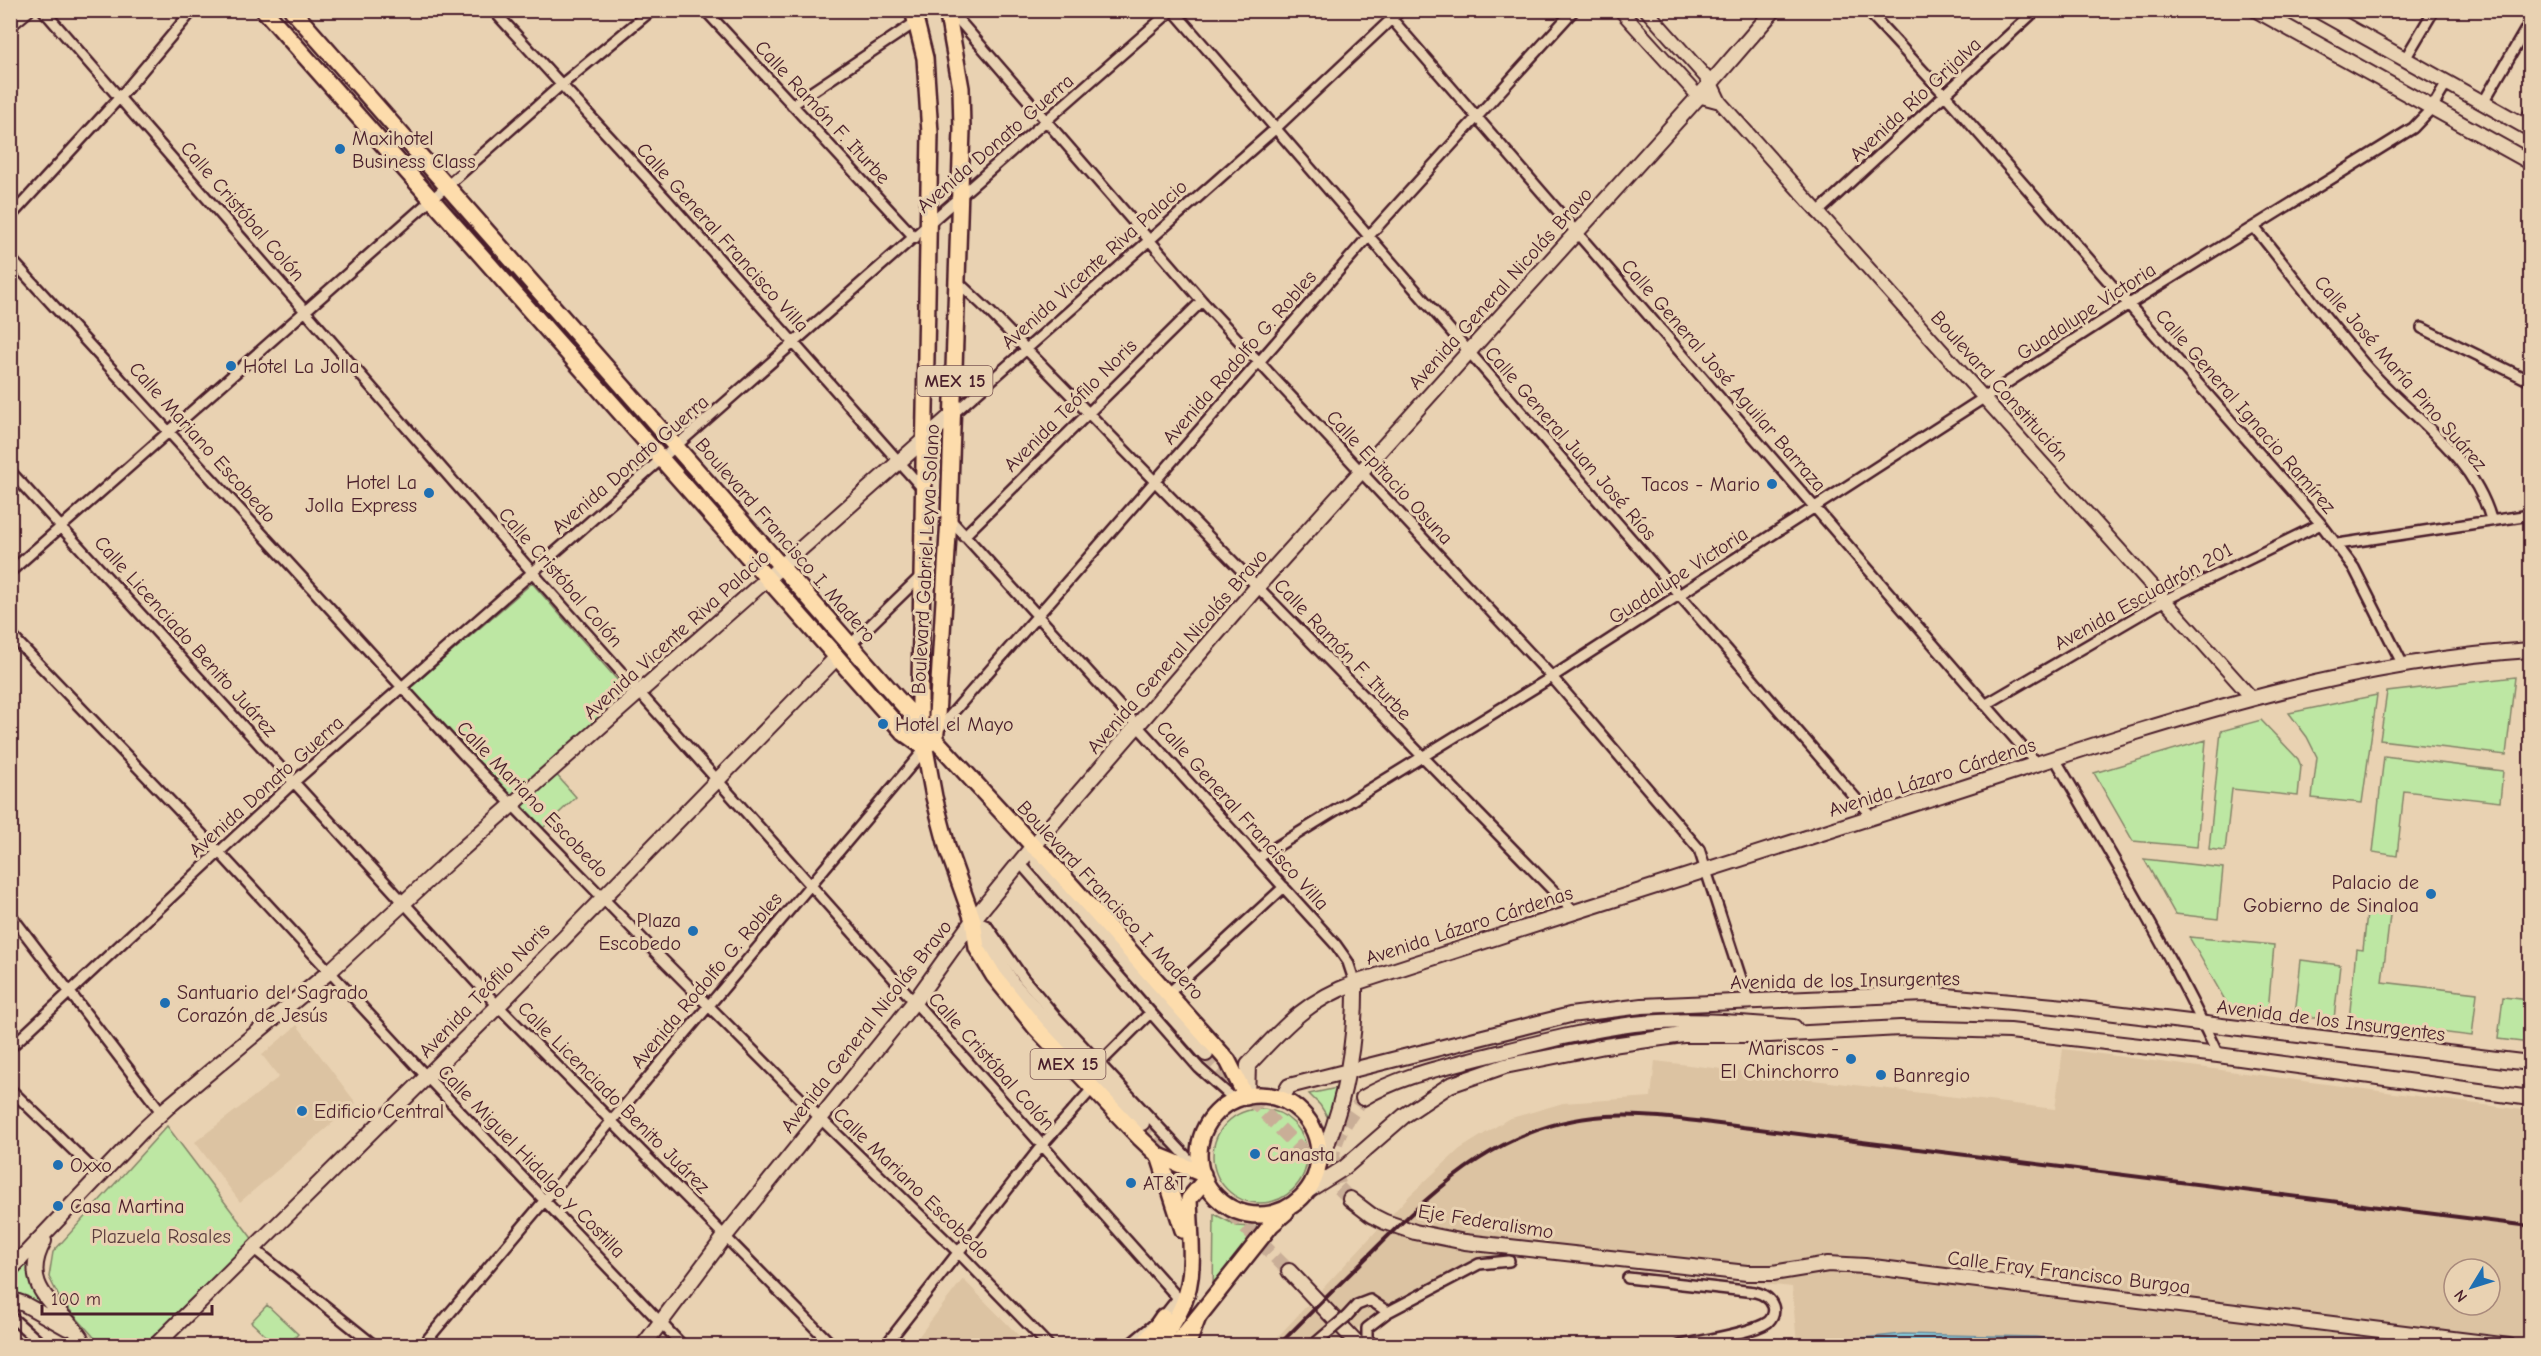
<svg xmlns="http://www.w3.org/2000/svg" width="2541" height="1356" font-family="'Comic Neue',sans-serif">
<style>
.built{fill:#dcc3a2;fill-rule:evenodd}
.green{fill:#bde7a3;stroke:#848367;stroke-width:1.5}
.water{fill:#84d1e4;stroke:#6d8a9a;stroke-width:1.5}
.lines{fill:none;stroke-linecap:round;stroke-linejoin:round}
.secondary-tunnel{stroke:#c9ae97;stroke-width:14;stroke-dasharray:14 7;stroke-linecap:butt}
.minor-casing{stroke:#4a1f2b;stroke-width:14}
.tertiary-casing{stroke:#4a1f2b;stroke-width:16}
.secondary-casing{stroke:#4a1f2b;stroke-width:18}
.primary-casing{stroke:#4a1f2b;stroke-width:20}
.trunk-casing{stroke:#4a1f2b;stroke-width:20}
.minor{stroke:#e9d2b2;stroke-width:9}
.tertiary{stroke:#e9d2b2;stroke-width:12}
.secondary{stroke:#e9d2b2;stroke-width:14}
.primary{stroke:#fddcac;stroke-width:15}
.trunk{stroke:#fddcac;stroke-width:15}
.rail{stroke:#4a1f2b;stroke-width:4}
.minor-bridge-casing{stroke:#4a1f2b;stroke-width:14;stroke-linecap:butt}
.minor-bridge{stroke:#e9d2b2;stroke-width:9}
.poi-dot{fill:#1f6fb2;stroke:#e9d2b2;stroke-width:2}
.labels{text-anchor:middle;stroke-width:6;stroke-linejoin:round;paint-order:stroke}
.shield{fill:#e9d2b2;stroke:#7a5554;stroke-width:1.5}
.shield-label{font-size:18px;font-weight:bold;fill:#4a1f2b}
.street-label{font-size:20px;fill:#4a1f2b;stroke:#e9d2b2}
.poi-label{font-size:20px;fill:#4a1f2b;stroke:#e9d2b2;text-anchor:start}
.park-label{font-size:20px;fill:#5b3d3d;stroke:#e9d2b2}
</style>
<rect width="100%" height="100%" fill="#e9d2b2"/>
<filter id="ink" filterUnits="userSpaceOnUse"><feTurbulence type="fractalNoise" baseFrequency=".0167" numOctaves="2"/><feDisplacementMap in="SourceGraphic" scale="12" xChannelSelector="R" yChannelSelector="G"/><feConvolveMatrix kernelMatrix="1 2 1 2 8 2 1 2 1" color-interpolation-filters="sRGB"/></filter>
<g filter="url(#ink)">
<!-- built -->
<path class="built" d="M297 1025 356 1103 240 1202 195 1142 279 1077 262 1055Z
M2063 1049 2530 1111V1345L2101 1346 2035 1337 1903 1334 1797 1345 1792 1287 1492 1254 1400 1298 1334 1345 1271 1344 1409 1196 1460 1149 1508 1119 1563 1103 1651 1097 1655 1061 2055 1109ZM2454 1269H2490V1305H2454Z
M963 1279 1028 1345H912Z"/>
<!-- green -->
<path class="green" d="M532 583 627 691 514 799 410 688Z
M2515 677 2506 755 2380 740 2387 692Z
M2377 695 2362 803 2312 798 2317 757 2307 737 2289 713Z
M2261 720 2298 759 2301 766 2298 796 2232 789 2225 851 2209 849 2221 731Z
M2206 740 2197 847 2133 841 2094 773Z
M2384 756 2503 771 2500 802 2404 791 2397 856 2373 852Z
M554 772 576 797 542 829 522 808Z
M2144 859 2223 868 2218 919 2175 914Z
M2368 904 2391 907 2382 982 2477 993 2472 1036 2349 1021 2356 949 2363 950Z
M2189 937 2274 945 2268 1011 2229 1007Z
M2301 960 2340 965 2334 1019 2295 1015Z
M2503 997 2530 1000V1043L2498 1039Z
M1337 1088 1332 1124 1320 1105 1309 1094Z
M1213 1156a47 47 0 1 1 94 0a47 47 0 1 1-94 0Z
M167 1126 254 1241 149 1345H101L60 1299 49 1277 53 1252Z
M1214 1214 1237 1226 1264 1228 1213 1294Z
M32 1257C29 1287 33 1293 53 1315L11 1289 10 1283Z
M267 1305 298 1334 288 1345H276L251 1322Z"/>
<!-- water -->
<path class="water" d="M1903 1334 2035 1337 2101 1345H1793Z"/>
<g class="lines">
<!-- secondary-tunnel -->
<path class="secondary-tunnel" d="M1206 1054 1350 1199
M1142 1123 1289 1271
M1339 1184C1337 1176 1334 1167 1333 1160 1333 1137 1351 1115 1363 1098"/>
<defs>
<path id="minor" d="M43 10 533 573 1178 1298 1163 1317 1128 1346
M493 10 667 200 924 490
M705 10 915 238
M950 10 1202 301 1552 677 1699 849 1748 1000
M1173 10 1871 816
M1384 10 2036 763
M1867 10 1946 96 2321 524 2354 568 2403 665
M2405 59 2434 10
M2483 103 2530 22
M792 105 916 22
M2522 124 2530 113
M1817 213 2036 10
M10 217 120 97 193 10
M2254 227C2291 273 2327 320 2365 365 2408 415 2472 453 2491 519
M10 258 464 755 661 958 820 1118 959 1253 1049 1346
M959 283 990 312 1574 912
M2422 328 2530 381
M953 414 1275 129 1401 10
M10 471 498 1006 833 1346
M949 518 1336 945 1348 962 1355 983
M964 536 1202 301
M2338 544 2530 515
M10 572 561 85 652 10
M10 634 219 852 426 1076 683 1346
M850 645 922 575
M1985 705 2165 600 2321 524
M936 732 1368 237 1574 10
M2054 757C2111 854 2171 954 2218 1055
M1258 858 1552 677 2129 304 2413 128 2432 108 2447 83
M1020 863 1199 1068 1235 1100
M10 914 162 1113
M973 920 987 926 1023 978 1056 1017 1197 1168
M1169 993 1284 887
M10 1048 295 781 1172 10
M1099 1064 1150 1013
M10 1089 100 1176
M253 1248 375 1346
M1628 1278 1755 1292C1763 1294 1770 1298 1773 1306 1775 1312 1773 1317 1768 1322 1753 1333 1698 1341 1678 1346
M10 1316 44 1346
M1346 1317 1357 1305 1370 1300 1388 1312 1479 1264 1509 1261
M422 1346 925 749
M885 1346 1043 1144 1092 1089
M1312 1346 1333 1328
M1374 1346 1367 1338V1328L1388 1312"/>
<path id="tertiary" d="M1620 10 1698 96 1720 102
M1646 10 1711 83 1720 102 2251 697
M10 25 28 10"/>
<path id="secondary" d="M2256 10 2530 162
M2317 10 2530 129
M1033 846 1039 864 1206 1054
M974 921 1012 983 1040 1015 1142 1123
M1247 1097 1248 1065C1284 1027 1304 1002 1355 983 1550 919 1745 858 1941 795 2134 733 2326 663 2530 650
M1363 1098C1398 1077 1436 1069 1474 1059 1527 1046 1580 1031 1634 1024 1687 1018 1742 1023 1794 1027
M1281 1100 1289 1086 1570 1015 1642 1006 1925 994 2065 1007 2530 1063
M1319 1164C1344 1107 1356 1045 1355 983
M1309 1190 1344 1168 1405 1115 1450 1085 1505 1066 1605 1046 1683 1035H1770L1900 1028 2010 1031 2218 1055 2530 1098
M1350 1199 1371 1215 1385 1222 1415 1232 1465 1242 1747 1273H1773L1828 1264 1865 1266 2509 1346
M44 1241C15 1293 67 1307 85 1346
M10 1270 142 1131 169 1106 329 972 452 858 953 414
M1289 1271 1360 1346
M10 1299 24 1304 67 1328
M155 1346 498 1006 837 657
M643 1346 726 1235 915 1001 973 920 1033 846 1257 587 1711 83 1774 10"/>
<path id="primary" d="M264 10 904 733 925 748
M292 10 896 697 1033 846 1045 856 1228 1061 1246 1097
M913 10 925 58 930 133 920 686V722L934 797 948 850 973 920 977 948 994 976 1036 1028 1140 1138 1159 1156 1203 1174
M929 744 936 732 949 518 962 129 961 88 947 10
M1199 1155a60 60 0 1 1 120 0a60 60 0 1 1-120 0Z
M1159 1156 1183 1230
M1143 1346 1163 1317
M1156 1346C1201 1294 1191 1263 1189 1199L1205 1180
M1175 1346 1271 1225 1286 1212"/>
<path id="trunk" d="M1187 1346 1198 1317"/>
</defs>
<!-- minor casing -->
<use href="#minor" class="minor-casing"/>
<!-- tertiary casing -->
<use href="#tertiary" class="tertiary-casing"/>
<!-- secondary casing -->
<use href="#secondary" class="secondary-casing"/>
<!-- primary casing -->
<use href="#primary" class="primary-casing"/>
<!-- trunk casing -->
<use href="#trunk" class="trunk-casing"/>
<!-- minor -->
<use href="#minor" class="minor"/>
<!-- tertiary -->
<use href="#tertiary" class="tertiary"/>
<!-- secondary -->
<use href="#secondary" class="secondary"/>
<!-- primary -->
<use href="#primary" class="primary"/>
<!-- trunk -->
<use href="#trunk" class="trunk"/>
<!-- rail -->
<path class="rail" d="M1278 1346C1310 1313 1343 1281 1375 1249 1442 1182 1506 1122 1606 1116 1654 1113 1704 1123 1751 1128L2530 1226"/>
<defs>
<path id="minor-bridge" d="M1333 1328 1346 1317"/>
</defs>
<!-- minor-bridge casing -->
<use href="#minor-bridge" class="minor-bridge-casing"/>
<!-- minor-bridge -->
<use href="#minor-bridge" class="minor-bridge"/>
</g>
</g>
<!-- markers -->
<g class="poi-dot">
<circle cx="340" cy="149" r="6"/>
<circle cx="231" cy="366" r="6"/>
<circle cx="1772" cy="484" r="6"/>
<circle cx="429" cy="493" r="6"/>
<circle cx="883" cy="724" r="6"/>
<circle cx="2431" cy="894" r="6"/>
<circle cx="693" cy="931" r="6"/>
<circle cx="165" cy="1003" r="6"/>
<circle cx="1851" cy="1059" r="6"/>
<circle cx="1881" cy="1075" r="6"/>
<circle cx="302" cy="1111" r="6"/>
<circle cx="1255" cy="1154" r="6"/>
<circle cx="58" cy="1165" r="6"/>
<circle cx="1131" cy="1183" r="6"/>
<circle cx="58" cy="1206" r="6"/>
</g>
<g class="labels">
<!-- shield labels -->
<g class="shield">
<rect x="917.5" y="366" width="75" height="30" rx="4.5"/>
<rect x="1030.5" y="1049" width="75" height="30" rx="4.5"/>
</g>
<g class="shield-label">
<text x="955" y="387">MEX 15</text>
<text x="1068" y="1070">MEX 15</text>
</g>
<!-- street labels -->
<g class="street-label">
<text transform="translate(1915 99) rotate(-43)" y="7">Avenida Río Grijalva</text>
<text transform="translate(823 112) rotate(47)" y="7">Calle Ramón F. Iturbe</text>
<text transform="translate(995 143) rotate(-41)" y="7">Avenida Donato Guerra</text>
<text transform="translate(243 211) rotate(49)" y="7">Calle Cristóbal Colón</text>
<text transform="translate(723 237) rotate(48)" y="7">Calle General Francisco Villa</text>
<text transform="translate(1094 264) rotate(-42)" y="7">Avenida Vicente Riva Palacio</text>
<text transform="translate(1500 288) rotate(-48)" y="7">Avenida General Nicolás Bravo</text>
<text transform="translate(2086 311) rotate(-33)" y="7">Guadalupe Victoria</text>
<text transform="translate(1239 357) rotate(-49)" y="7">Avenida Rodolfo G. Robles</text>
<text transform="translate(2401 373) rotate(49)" y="7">Calle José María Pino Suárez</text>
<text transform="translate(1724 375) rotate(49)" y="7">Calle General José Aguilar Barraza</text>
<text transform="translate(2000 386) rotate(48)" y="7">Boulevard Constitución</text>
<text transform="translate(1070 405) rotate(-45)" y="7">Avenida Teófilo Noris</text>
<text transform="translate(2246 411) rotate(49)" y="7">Calle General Ignacio Ramírez</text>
<text transform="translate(203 442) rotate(48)" y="7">Calle Mariano Escobedo</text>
<text transform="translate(1571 443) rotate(49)" y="7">Calle General Juan José Ríos</text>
<text transform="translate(630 464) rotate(-41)" y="7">Avenida Donato Guerra</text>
<text transform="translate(1390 477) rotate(47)" y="7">Calle Epitacio Osuna</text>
<text transform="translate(786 540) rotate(49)" y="7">Boulevard Francisco I. Madero</text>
<text transform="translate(925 559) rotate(-87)" y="7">Boulevard Gabriel Leyva Solano</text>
<text transform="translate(1678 575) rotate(-33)" y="7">Guadalupe Victoria</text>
<text transform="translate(561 577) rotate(49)" y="7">Calle Cristóbal Colón</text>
<text transform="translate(2143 596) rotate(-29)" y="7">Avenida Escuadrón 201</text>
<text transform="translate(676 634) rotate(-42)" y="7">Avenida Vicente Riva Palacio</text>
<text transform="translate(186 636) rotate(48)" y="7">Calle Licenciado Benito Juárez</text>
<text transform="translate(1343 649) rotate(46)" y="7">Calle Ramón F. Iturbe</text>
<text transform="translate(1177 651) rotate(-49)" y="7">Avenida General Nicolás Bravo</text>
<text transform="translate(1932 777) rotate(-18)" y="7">Avenida Lázaro Cárdenas</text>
<text transform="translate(266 786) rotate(-42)" y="7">Avenida Donato Guerra</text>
<text transform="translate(533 799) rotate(46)" y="7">Calle Mariano Escobedo</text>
<text transform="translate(1243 815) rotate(48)" y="7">Calle General Francisco Villa</text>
<text transform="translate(1111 900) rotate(47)" y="7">Boulevard Francisco I. Madero</text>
<text transform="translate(1469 925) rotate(-18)" y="7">Avenida Lázaro Cárdenas</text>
<text transform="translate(706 980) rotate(-50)" y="7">Avenida Rodolfo G. Robles</text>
<text transform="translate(1845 980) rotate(-1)" y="7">Avenida de los Insurgentes</text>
<text transform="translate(484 990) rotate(-46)" y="7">Avenida Teófilo Noris</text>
<text transform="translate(2331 1020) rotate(7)" y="7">Avenida de los Insurgentes</text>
<text transform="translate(866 1026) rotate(-52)" y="7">Avenida General Nicolás Bravo</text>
<text transform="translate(992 1061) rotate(48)" y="7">Calle Cristóbal Colón</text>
<text transform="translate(614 1097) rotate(45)" y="7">Calle Licenciado Benito Juárez</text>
<text transform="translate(532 1161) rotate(46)" y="7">Calle Miguel Hidalgo y Costilla</text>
<text transform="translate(912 1183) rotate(44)" y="7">Calle Mariano Escobedo</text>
<text transform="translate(1486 1221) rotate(9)" y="7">Eje Federalismo</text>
<text transform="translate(2069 1272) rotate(7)" y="7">Calle Fray Francisco Burgoa</text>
</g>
<!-- poi labels -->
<g class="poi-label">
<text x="352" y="145">Maxihotel<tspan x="352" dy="23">Business Class</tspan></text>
<text x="243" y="373">Hotel La Jolla</text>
<text x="417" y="489" text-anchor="end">Hotel La<tspan x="417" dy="23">Jolla Express</tspan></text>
<text x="1760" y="491" text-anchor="end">Tacos - Mario</text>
<text x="895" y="731">Hotel el Mayo</text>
<text x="2419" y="889" text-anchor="end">Palacio de<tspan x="2419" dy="23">Gobierno de Sinaloa</tspan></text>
<text x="681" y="927" text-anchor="end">Plaza<tspan x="681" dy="23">Escobedo</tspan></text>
<text x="177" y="999">Santuario del Sagrado<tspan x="177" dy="23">Corazón de Jesús</tspan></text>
<text x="1839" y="1055" text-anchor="end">Mariscos -<tspan x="1839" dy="23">El Chinchorro</tspan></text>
<text x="1893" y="1082">Banregio</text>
<text x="314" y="1118">Edificio Central</text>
<text x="1267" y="1161">Canasta</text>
<text x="70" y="1172">Oxxo</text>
<text x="1143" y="1190">AT&amp;T</text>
<text x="70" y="1213">Casa Martina</text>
</g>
<!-- park labels -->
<g class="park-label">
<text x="161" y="1243">Plazuela Rosales</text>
</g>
</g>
<!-- margin -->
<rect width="2541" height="1356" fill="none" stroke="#e9d2b2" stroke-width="36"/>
<rect x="18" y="18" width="2505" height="1320" fill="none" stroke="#4a1f2b" stroke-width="2" filter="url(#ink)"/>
<!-- north arrow -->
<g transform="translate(2472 1287) rotate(232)"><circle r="28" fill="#e9d2b2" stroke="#a98a7c" stroke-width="1.5"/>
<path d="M0-4.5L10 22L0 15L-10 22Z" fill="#1f6fb2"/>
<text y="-9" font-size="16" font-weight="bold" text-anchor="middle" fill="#4a1f2b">N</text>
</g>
<!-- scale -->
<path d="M42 1305v9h170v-9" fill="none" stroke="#4a1f2b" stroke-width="3"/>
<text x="51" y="1305" font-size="18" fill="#4a1f2b" stroke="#e9d2b2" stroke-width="4.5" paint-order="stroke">100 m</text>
</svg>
